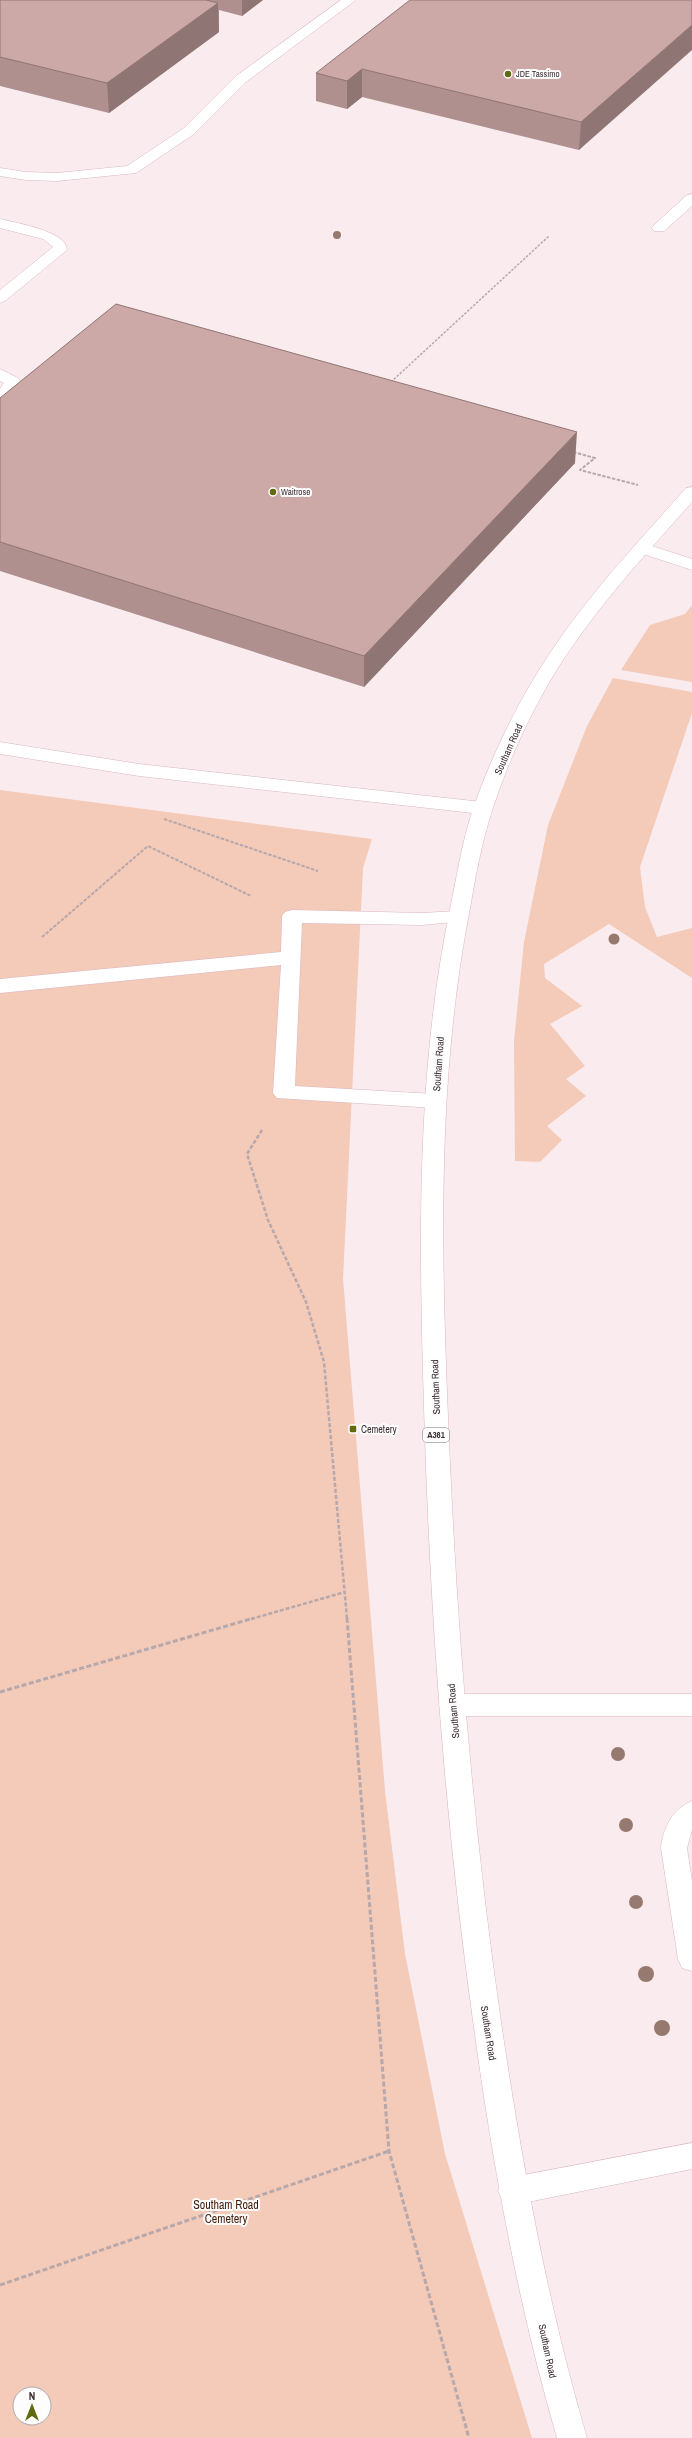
<svg xmlns="http://www.w3.org/2000/svg" width="692" height="2438" font-family="'Archivo Narrow',sans-serif">
<style>
.green{fill:#f4cab8;fill-rule:evenodd}
.lines{fill:none;stroke-linecap:round;stroke-linejoin:round}
.lane-casing{stroke:#dab7c2;stroke-width:1}
.primary-casing{stroke:#dab7c2;stroke-width:1}
.path-far3{stroke:#b7a8ac;stroke-width:1.5;stroke-dasharray:2.5 1.5;stroke-linecap:butt}
.path-far2{stroke:#b7a8ac;stroke-width:2;stroke-dasharray:3.5 1.5;stroke-linecap:butt}
.path-far1{stroke:#b7a8ac;stroke-width:2.5;stroke-dasharray:4 2;stroke-linecap:butt}
.path{stroke:#b7a8ac;stroke-width:3;stroke-dasharray:5 2.5;stroke-linecap:butt}
.lane{fill:#fff;fill-rule:evenodd}
.primary{fill:#fff;fill-rule:evenodd}
.tree{fill:#967a70}
.wall{fill:#af908f}
.shaded-wall{fill:#8f7674}
.building{fill:#cca8a6;stroke:#8f7674}
.poi-dot{fill:#616a10;stroke:#fdfdfd;stroke-width:1.5}
.labels{text-anchor:middle;stroke-width:4;stroke-linejoin:round;paint-order:stroke}
.far-poi-label{font-size:9px;fill:#3c2e32;stroke:#fdfdfd;text-anchor:start}
.shield{fill:#fdfdfd;stroke:#766c6f;stroke-width:1}
.shield-label{font-size:9px;font-weight:bold;fill:#3c2e32}
.street-label{font-size:10px;fill:#3c2e32;stroke:#fdfdfd}
.poi-label{font-size:10px;fill:#3c2e32;stroke:#fdfdfd;text-anchor:start}
.near-park-label{font-size:12px;fill:#441d09;stroke:#fdfdfd}
</style>
<rect width="100%" height="100%" fill="#faebef"/>
<!-- green -->
<path class="green" d="M692 605V682L621 670 650 625 685 614Z
M613 678 692 692V713L640 867 645 907 657 937 692 928V978L609 924 544 964 545 978 582 1006 550 1024 585 1066 566 1079 586 1096 547 1126 562 1140 540 1162 515 1161 514 1041 524 942 548 825 587 726Z
M0 790 372 839 363 868 343 1279 385 1791 405 1954 445 2154 532 2438H0ZM20 2394H44V2418H20Z"/>
<g class="lines">
<defs>
<path id="lane" d="M341 0H356L246 82 194 134 136 173 57 181 26 180 0 176V168L26 172 57 173 127 166 184 128 236 76Z
M692 194V206L664 231H654L652 228 654 225 687 195Z
M0 219C16 223 67 231 67 250L5 301 0 303V290L53 247 43 239 0 228Z
M0 369 18 378 20 381 15 393 0 402V389L4 383 0 381Z
M643 543 692 559V570L637 552 634 548 637 544Z
M0 742 139 764 482 802 489 804 491 808 489 812 482 814 139 776 0 754Z
M292 910 422 913 457 911 464 913 467 917 464 921 422 925 302 923 295 1086 435 1094 442 1096 446 1101 442 1106 435 1108 277 1098 273 1093 281 965 0 993V979L281 952 282 916 285 912Z
M452 1694H692V1716H452L443 1712 439 1705 443 1698Z
M692 1801V1830L687 1848 692 1881V1971L682 1968 678 1959 661 1848C663 1828 673 1808 692 1801Z
M692 2143V2169L513 2205 503 2201 498 2191 503 2181 513 2177Z"/>
<path id="primary" d="M692 487V502C654 545 615 587 581 634 542 687 511 751 491 814 482 843 476 873 471 903 437 1073 441 1245 448 1417 456 1620 472 1822 501 2022 522 2163 547 2302 587 2438H557C518 2304 493 2166 474 2028 445 1822 430 1615 424 1407 419 1240 416 1073 450 909 457 876 462 841 473 809 494 749 524 689 561 637 598 584 643 537 686 488Z"/>
</defs>
<!-- lane casing -->
<use href="#lane" class="lane-casing"/>
<!-- primary casing -->
<use href="#primary" class="primary-casing"/>
<!-- path-far3 -->
<path class="path-far3" d="M391 382 549 236"/>
<!-- path-far2 -->
<path class="path-far2" d="M573 452 595 458 580 470 638 485
M164 819 318 871
M42 937 148 846 251 896"/>
<!-- path-far1 -->
<path class="path-far1" d="M262 1130 247 1154 268 1220 306 1302 324 1362 347 1619
M251 1619 345 1592"/>
<!-- path -->
<path class="path" d="M347 1618 389 2151 469 2438
M0 1692 254 1618
M0 2285 389 2151"/>
<!-- lane -->
<use href="#lane" class="lane"/>
<!-- primary -->
<use href="#primary" class="primary"/>
</g>
<!-- trees -->
<g class="tree">
<circle cx="337" cy="235" r="4"/>
<circle cx="614" cy="939" r="5.5"/>
<circle cx="618" cy="1754" r="7"/>
<circle cx="626" cy="1825" r="7"/>
<circle cx="636" cy="1902" r="7"/>
<circle cx="646" cy="1974" r="8"/>
<circle cx="662" cy="2028" r="8"/>
</g>
<!-- wall -->
<path class="wall" d="M0 0H263L242 16 219 10V32L109 113 0 86Z
M692 0 579 150 362 97 347 109 316 101V73Z
M0 398 575 463 364 687 0 571Z"/>
<!-- shaded-wall -->
<path class="shaded-wall" d="M242 0H263L242 16Z
M218 3 219 32 109 113 107 83Z
M692 25V50L579 150 581 122Z
M362 69V97L347 109V81Z
M577 432 575 463 364 687V656Z"/>
<!-- building -->
<path class="building" d="M0 0H206L218 3 107 83 0 57Z
M410 0H692V25L581 122 362 69 347 81 316 73Z
M116 304 577 432 364 656 0 542V398Z"/>
<!-- markers -->
<g class="poi-dot">
<circle cx="508" cy="74" r="4"/>
<circle cx="273" cy="492" r="4"/>
<rect x="349" y="1425" width="8" height="8" rx="2"/>
</g>
<g class="labels">
<!-- far-poi labels -->
<g class="far-poi-label">
<text x="516" y="77">JDE Tassimo</text>
<text x="281" y="495">Waitrose</text>
</g>
<!-- shield labels -->
<rect class="shield" x="423" y="1428" width="26" height="14" rx="3"/>
<g class="shield-label">
<text x="436" y="1438">A361</text>
</g>
<!-- street labels -->
<g class="street-label">
<text transform="translate(508 749) rotate(-66)" y="4">Southam Road</text>
<text transform="translate(438 1064) rotate(-86)" y="4">Southam Road</text>
<text transform="translate(435 1387) rotate(-92)" y="4">Southam Road</text>
<text transform="translate(453 1711) rotate(-95)" y="4">Southam Road</text>
<text transform="translate(489 2033) rotate(81)" y="4">Southam Road</text>
<text transform="translate(548 2351) rotate(78)" y="4">Southam Road</text>
</g>
<!-- poi labels -->
<g class="poi-label">
<text x="361" y="1433">Cemetery</text>
</g>
<!-- near-park labels -->
<g class="near-park-label">
<text x="226" y="2209">Southam Road<tspan x="226" dy="14">Cemetery</tspan></text>
</g>
</g>
<!-- north arrow -->
<g transform="translate(32 2406)"><circle r="19" fill="#fdfdfd" stroke="#b0aaac"/>
<path d="M0-3L7 15L0 10L-7 15Z" fill="#616a10"/>
<text y="-6" font-size="11" font-weight="bold" text-anchor="middle" fill="#3c2e32">N</text>
</g>
</svg>
